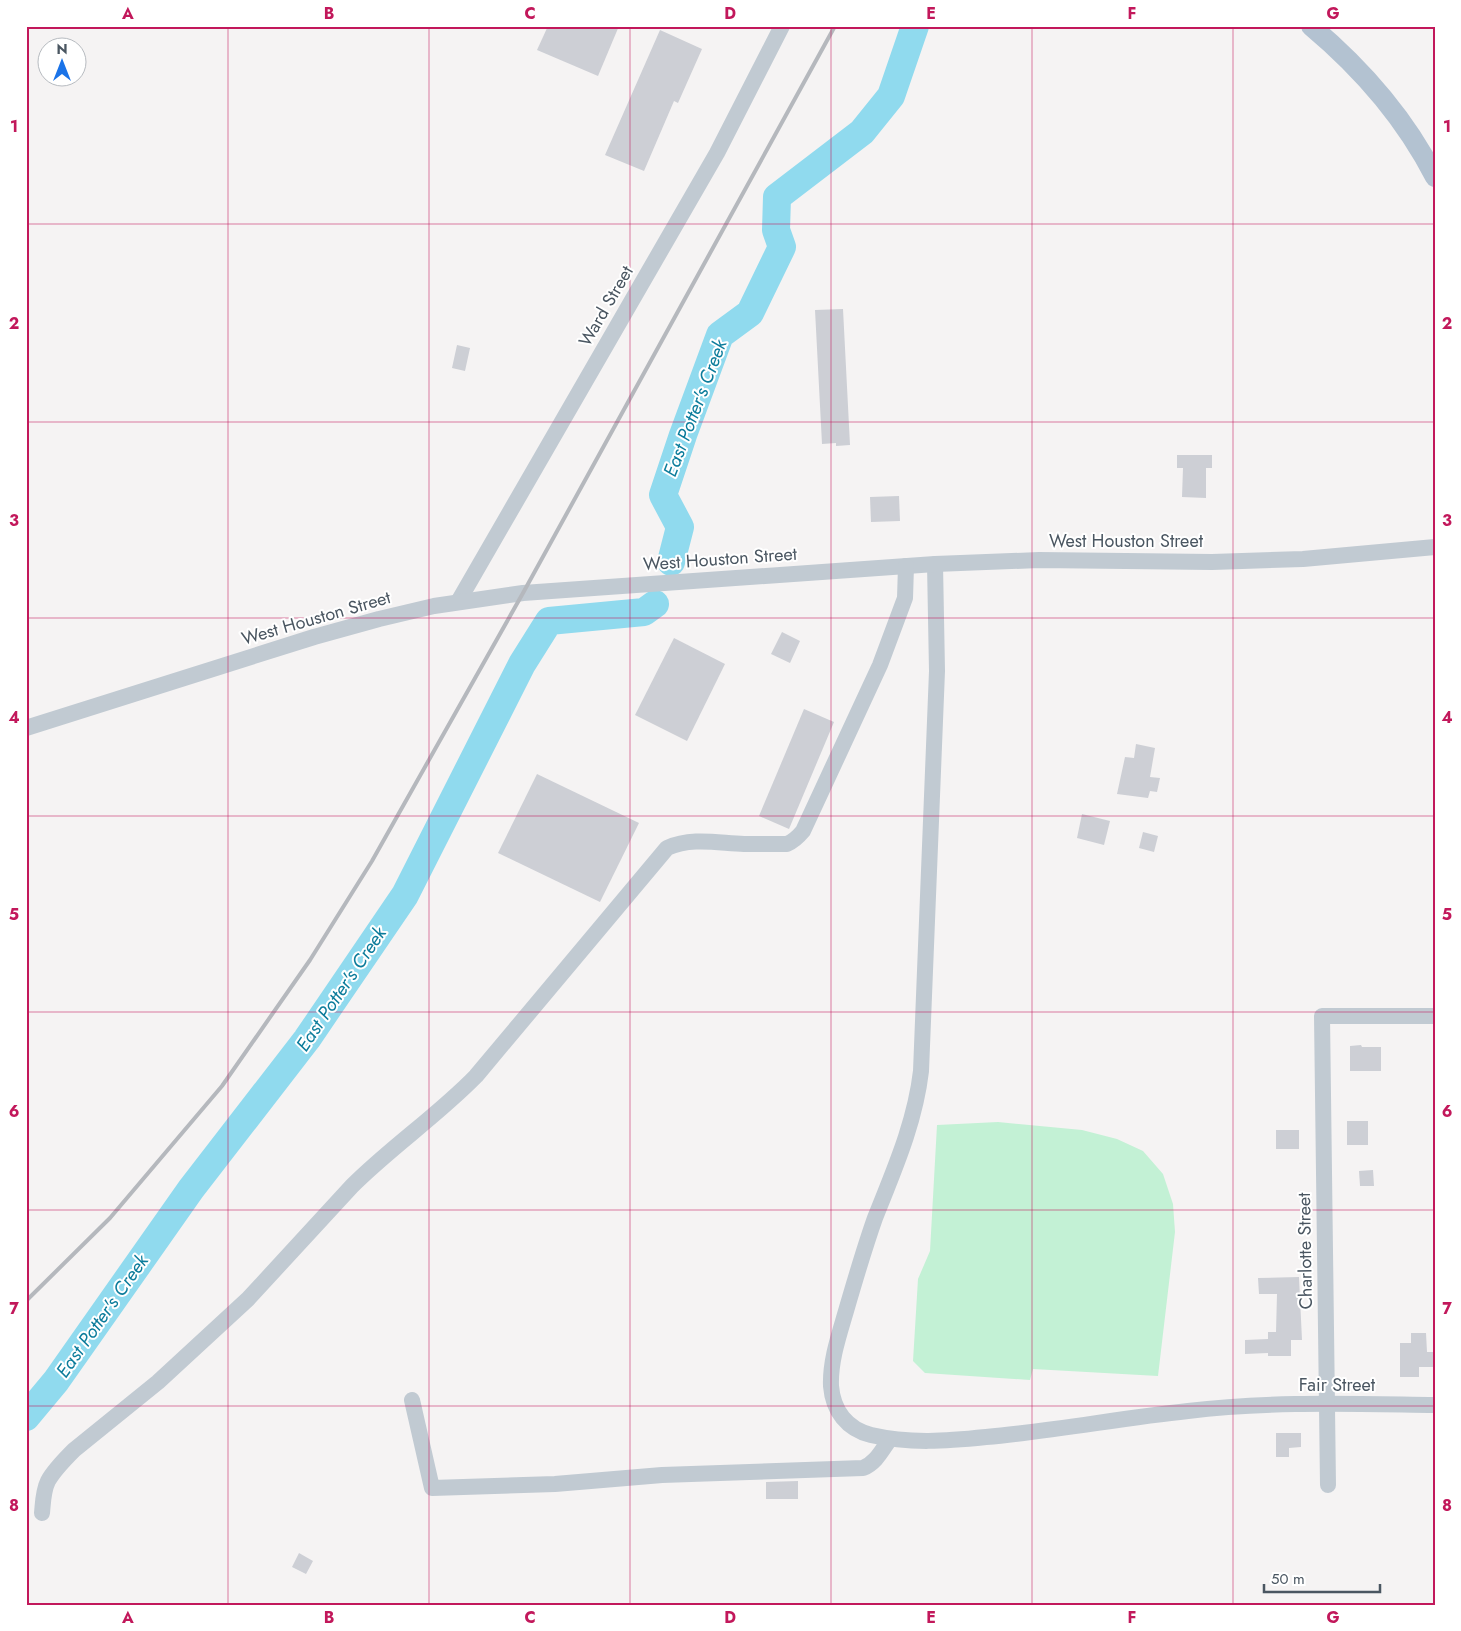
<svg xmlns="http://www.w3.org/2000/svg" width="1461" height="1631" font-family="Jost,sans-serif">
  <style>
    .green { fill: #c3f1d5 }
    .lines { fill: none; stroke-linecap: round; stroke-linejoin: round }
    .river { stroke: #90daee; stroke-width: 28 }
    .building { fill: #cdcfd5 }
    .minor { stroke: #c1cad2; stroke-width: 16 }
    .major { stroke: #b3c2d1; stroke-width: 20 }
    .rail { stroke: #b5b8bd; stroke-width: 4 }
    .grid { fill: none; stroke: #c2185b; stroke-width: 1; stroke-opacity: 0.55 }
    .labels { text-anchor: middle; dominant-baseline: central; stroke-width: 4; stroke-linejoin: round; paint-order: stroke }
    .street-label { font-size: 18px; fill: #4a5661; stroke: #fff }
    .water-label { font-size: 19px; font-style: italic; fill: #0c7c9b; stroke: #fff }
    .neatline { fill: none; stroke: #c2185b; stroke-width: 2 }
    .grid-label { font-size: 16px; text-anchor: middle; font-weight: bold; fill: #c2185b }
  </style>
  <rect width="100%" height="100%" fill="#f5f3f3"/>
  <polygon class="green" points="998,1122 1082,1130 1117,1139 1143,1151 1163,1174 1173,1204 1175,1232 1158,1376 1033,1369 1030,1380 925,1373 913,1361 918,1279 930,1251 937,1125"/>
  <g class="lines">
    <g class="river">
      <polyline points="671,562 680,527 663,495 683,435 720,335 750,313 782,247 776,230 777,197 862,132 891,96 915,26"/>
      <polyline points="26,1417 56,1381 191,1189 307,1039 405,895 522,664 549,621 644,612 655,604"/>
    </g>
  </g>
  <g class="building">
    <polygon points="548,26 619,26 598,76 537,50"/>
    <polygon points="660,30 702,49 678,103 674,101 644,171 605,155"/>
    <polygon points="843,309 850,445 836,446 836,443 822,444 815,310"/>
    <polygon points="457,345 470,348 465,371 452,368"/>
    <polygon points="1177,455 1212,455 1212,468 1206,468 1206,498 1182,497 1183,468 1177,468"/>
    <polygon points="899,496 900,521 871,522 870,497"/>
    <polygon points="782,632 800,641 790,663 771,654"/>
    <polygon points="674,638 725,664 687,741 635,715"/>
    <polygon points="804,709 834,722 789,829 759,816"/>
    <polygon points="1136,744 1155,748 1150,777 1160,778 1157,792 1150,791 1148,798 1117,794 1125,757 1134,758"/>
    <polygon points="537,774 639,823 600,902 498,853"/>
    <polygon points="1082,814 1110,821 1104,845 1077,838"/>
    <polygon points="1143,832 1158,836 1154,852 1139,848"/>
    <polygon points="1361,1045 1362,1047 1381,1047 1381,1071 1350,1071 1350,1046"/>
    <rect x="1347" y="1121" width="21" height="24"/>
    <rect x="1276" y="1130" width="23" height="19"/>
    <polygon points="1373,1170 1374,1186 1360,1186 1359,1171"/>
    <polygon points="1299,1277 1302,1340 1291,1340 1291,1356 1268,1356 1268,1353 1245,1354 1245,1340 1268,1339 1268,1332 1276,1332 1277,1294 1259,1294 1258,1278"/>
    <polygon points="1411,1333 1426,1333 1427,1352 1434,1352 1434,1367 1419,1367 1419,1377 1400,1377 1400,1343 1411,1343"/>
    <polygon points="1276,1433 1301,1433 1301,1447 1289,1448 1289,1457 1276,1457"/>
    <polygon points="798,1481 798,1499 766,1499 766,1482"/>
    <polygon points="299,1553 313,1561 306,1574 292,1567"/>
  </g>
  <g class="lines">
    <g class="minor">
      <path d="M935,564L937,671L921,1071C915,1123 894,1170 875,1218C864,1249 855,1280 846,1311C839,1335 830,1361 831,1386C833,1411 847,1429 871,1435C910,1444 947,1441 986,1437C1054,1431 1121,1418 1188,1411C1270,1401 1353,1404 1435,1405"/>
      <polyline points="458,602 717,153 782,26"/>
      <polyline points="26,728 314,637 379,619 434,606 523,593 935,564 1039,560 1212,562 1303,559 1435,547"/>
      <path d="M412,1400L432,1488L555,1484L662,1475L863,1468C876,1463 882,1450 890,1439"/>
      <polyline points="1328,1485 1322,1016 1435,1016"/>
      <path d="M42,1513C43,1503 43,1491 48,1481C54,1470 65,1459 74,1450L158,1382L248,1299L352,1186C391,1147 437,1116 476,1076L667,848C692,837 717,843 744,844C758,844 772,844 787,844C794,841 798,837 803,831L880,665L905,598L906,566"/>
    </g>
    <path class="major" d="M1311,26C1361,68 1405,118 1435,177"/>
    <polyline class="rail" points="26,1301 110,1218 222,1086 310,960 372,861 523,593 835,26"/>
  </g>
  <path class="grid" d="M228,26V1605M429,26V1605M630,26V1605M831,26V1605M1032,26V1605M1233,26V1605M26,224H1435M26,422H1435M26,618H1435M26,816H1435M26,1012H1435M26,1210H1435M26,1406H1435"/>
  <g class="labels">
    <g class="street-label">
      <text transform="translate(606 306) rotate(-60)">Ward Street</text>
      <text x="1126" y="541">West Houston Street</text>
      <text transform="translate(720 559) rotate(-4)">West Houston Street</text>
      <text transform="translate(316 618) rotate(-16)">West Houston Street</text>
      <text transform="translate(1305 1251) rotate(-91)">Charlotte Street</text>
      <text x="1337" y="1385">Fair Street</text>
    </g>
    <g class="water-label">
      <text transform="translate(695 408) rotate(-69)">East Potter's Creek</text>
      <text transform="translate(341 989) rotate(-56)">East Potter's Creek</text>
      <text transform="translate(102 1316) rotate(-55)">East Potter's Creek</text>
    </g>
  </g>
  <rect width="1461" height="1631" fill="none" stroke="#ffffff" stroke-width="55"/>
  <g transform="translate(62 62)"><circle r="24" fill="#ffffff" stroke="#b7bbc0"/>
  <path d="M0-4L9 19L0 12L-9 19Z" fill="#1a73e8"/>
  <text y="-8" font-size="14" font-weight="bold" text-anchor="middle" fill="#4a5661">N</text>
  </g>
  <path d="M1264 1584v8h116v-8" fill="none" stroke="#4a5661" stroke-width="2.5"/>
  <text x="1271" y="1584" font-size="15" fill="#4a5661" stroke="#ffffff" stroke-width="4" paint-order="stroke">50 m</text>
  <rect x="28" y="28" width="1406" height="1576" class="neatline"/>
  <g class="grid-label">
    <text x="128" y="19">A</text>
    <text x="329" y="19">B</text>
    <text x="530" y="19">C</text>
    <text x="730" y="19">D</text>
    <text x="931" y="19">E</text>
    <text x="1132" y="19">F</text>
    <text x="1333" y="19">G</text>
    <text x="14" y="132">1</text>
    <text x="1447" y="132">1</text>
    <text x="14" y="329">2</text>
    <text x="1447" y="329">2</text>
    <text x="14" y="526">3</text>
    <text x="1447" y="526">3</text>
    <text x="14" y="723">4</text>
    <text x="1447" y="723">4</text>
    <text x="14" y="920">5</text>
    <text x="1447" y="920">5</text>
    <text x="14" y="1117">6</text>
    <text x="1447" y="1117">6</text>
    <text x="14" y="1314">7</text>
    <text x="1447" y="1314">7</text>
    <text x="14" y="1511">8</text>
    <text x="1447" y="1511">8</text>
    <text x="128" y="1623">A</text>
    <text x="329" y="1623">B</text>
    <text x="530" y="1623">C</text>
    <text x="730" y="1623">D</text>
    <text x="931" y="1623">E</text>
    <text x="1132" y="1623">F</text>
    <text x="1333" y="1623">G</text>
  </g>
</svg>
